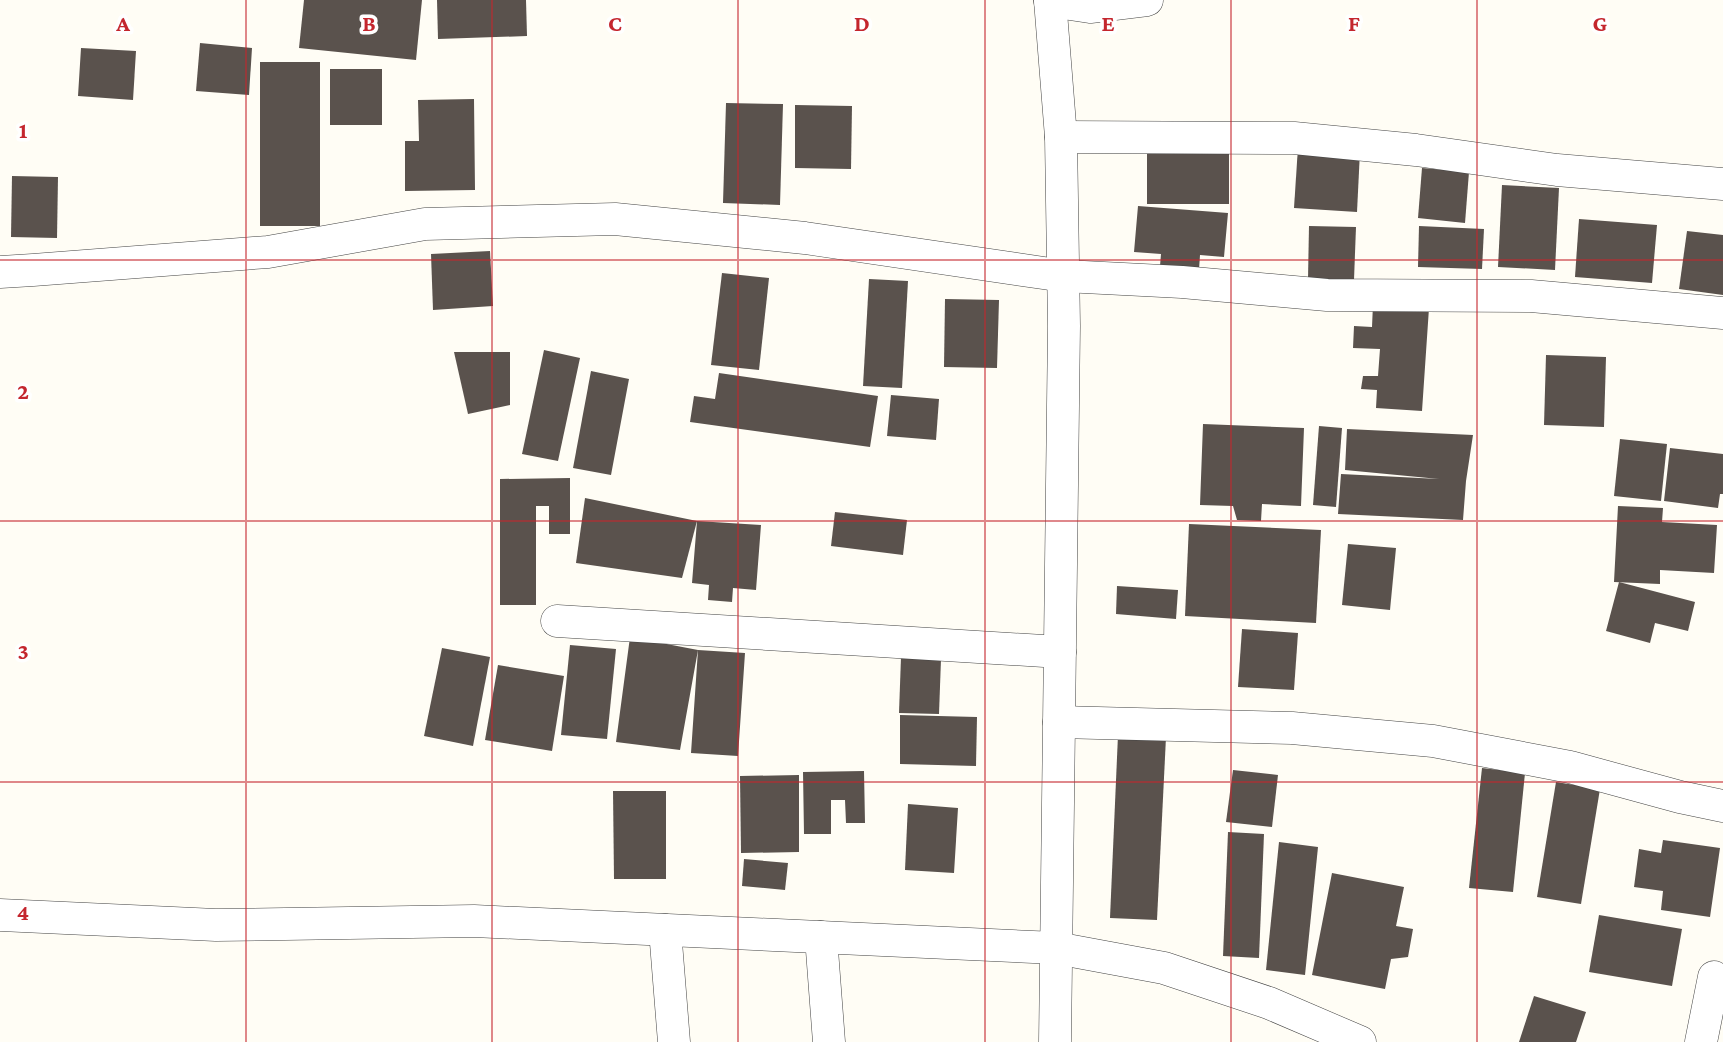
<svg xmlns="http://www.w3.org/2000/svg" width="1723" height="1042" font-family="'Crimson Pro',serif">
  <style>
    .building { fill: #5a524d }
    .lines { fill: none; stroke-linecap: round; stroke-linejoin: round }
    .minor-casing { stroke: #444; stroke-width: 33 }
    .minor { stroke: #fff; stroke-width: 32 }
    .grid { fill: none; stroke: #c4262e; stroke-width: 2; stroke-opacity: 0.55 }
    .grid-label { font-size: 23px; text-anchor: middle; font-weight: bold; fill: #c4262e; stroke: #fff; stroke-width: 7; stroke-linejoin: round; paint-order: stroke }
  </style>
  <rect width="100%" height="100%" fill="#fffdf5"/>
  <g class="building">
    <polygon points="304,0 422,0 416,60 299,48"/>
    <polygon points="437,0 526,0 527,36 438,39"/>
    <polygon points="200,43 252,48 249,95 196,91"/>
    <polygon points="81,48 136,51 133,100 78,96"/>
    <rect x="260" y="62" width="60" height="164"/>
    <rect x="330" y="69" width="52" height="56"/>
    <polygon points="474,99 475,190 405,191 405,141 419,141 418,100"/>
    <polygon points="726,103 783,104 780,205 723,203"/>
    <polygon points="795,105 852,106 851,169 795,168"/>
    <polygon points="1298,147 1360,151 1357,212 1294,208"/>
    <polygon points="1229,151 1229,204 1147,204 1147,152"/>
    <polygon points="1422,168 1469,172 1465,223 1418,218"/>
    <polygon points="12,176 58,177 57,238 11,237"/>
    <polygon points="1502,185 1559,188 1555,270 1498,267"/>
    <polygon points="1138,206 1228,213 1224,257 1200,255 1199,270 1160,266 1161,254 1134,252"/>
    <polygon points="1579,219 1657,225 1652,283 1575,277"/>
    <polygon points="1309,226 1356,227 1354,280 1308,279"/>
    <polygon points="1419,226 1484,229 1482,269 1418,267"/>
    <polygon points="1687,231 1723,235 1723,295 1679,289"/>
    <polygon points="490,251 493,306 433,310 431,254"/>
    <polygon points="722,273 769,278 759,370 711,365"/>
    <polygon points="869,279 908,281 902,388 863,386"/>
    <polygon points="945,299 999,300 997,368 944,367"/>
    <polygon points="1373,304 1429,308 1422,411 1376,408 1377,390 1361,389 1363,376 1378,376 1380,349 1353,348 1354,326 1372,327"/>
    <polygon points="544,350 580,358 558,461 522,454"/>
    <polygon points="454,352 510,352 510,405 468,414"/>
    <polygon points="1546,355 1606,357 1604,427 1544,425"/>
    <polygon points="591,371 629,379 611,475 573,468"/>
    <polygon points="719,373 878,396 870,447 690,422 694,396 715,399"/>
    <polygon points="891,395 939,399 936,440 887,436"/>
    <polygon points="1203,424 1304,428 1301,506 1262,504 1261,521 1237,520 1233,506 1200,505"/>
    <polygon points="1319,426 1342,428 1336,507 1313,505"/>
    <polygon points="1347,429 1473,435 1466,481 1463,520 1338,514 1341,474 1439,479 1345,470"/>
    <polygon points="1620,439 1667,444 1661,501 1614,496"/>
    <polygon points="1670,448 1723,454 1723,494 1720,494 1718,508 1664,501"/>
    <polygon points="570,478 570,534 549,534 549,506 536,506 536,605 500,605 500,479"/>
    <polygon points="585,498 697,521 682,578 576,563"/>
    <polygon points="1618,506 1663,508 1662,522 1717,525 1714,573 1660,570 1660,584 1614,582"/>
    <polygon points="835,512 907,520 903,555 831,546"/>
    <polygon points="697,521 761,525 756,590 733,588 732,602 708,600 709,585 692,583"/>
    <polygon points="1189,524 1321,530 1316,623 1185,616"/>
    <polygon points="1348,544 1396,548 1390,610 1342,605"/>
    <polygon points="1619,582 1695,602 1688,631 1655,623 1650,643 1606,631"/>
    <polygon points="1117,586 1178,590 1176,619 1116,614"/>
    <polygon points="1242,629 1298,633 1294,690 1238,687"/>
    <polygon points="630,637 698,650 745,653 738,756 691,753 698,650 680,750 616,742"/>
    <polygon points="570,645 616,649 607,739 561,735"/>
    <polygon points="442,648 490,657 473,746 424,736"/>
    <polygon points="901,657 941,659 939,714 899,713"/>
    <polygon points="498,665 564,676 552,751 485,740"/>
    <polygon points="900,715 977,717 976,766 900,764"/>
    <polygon points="1118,735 1166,737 1157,920 1110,918"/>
    <polygon points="1482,768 1525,773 1513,892 1469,888"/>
    <polygon points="1233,770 1278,775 1272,827 1226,822"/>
    <polygon points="864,771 865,823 846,823 845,800 831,800 831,834 804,834 803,772"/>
    <polygon points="799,775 799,852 741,853 740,776"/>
    <polygon points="1556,782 1600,789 1581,904 1537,897"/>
    <polygon points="613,791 666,791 666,879 614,879"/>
    <polygon points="908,804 958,808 954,873 905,870"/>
    <polygon points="1228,832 1264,834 1259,958 1223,956"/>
    <polygon points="1663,840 1720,848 1710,917 1661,910 1663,891 1634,887 1639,849 1661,853"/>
    <polygon points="1279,842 1318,847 1305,975 1266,970"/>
    <polygon points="744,859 788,863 785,890 742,886"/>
    <polygon points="1332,873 1404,887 1396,926 1413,929 1408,957 1391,959 1385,989 1312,975"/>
    <polygon points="1599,915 1682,929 1672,986 1589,972"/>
    <polygon points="1534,996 1586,1012 1576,1042 1519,1042"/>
  </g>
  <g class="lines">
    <g class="minor-casing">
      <g id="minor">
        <polyline points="1050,0 1061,137 1064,326 1055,1042"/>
        <polyline points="1050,1 1090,7 1147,0"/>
        <polyline points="1061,137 1294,138 1416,150 1557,170 1723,184"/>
        <polyline points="0,272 33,270 268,252 425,224 615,219 805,238 1064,276 1182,282 1327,295 1531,296 1723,313"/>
        <polyline points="557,621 1060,652"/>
        <polyline points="1059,722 1292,728 1433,741 1570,767 1680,797 1723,806"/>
        <polyline points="0,915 216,925 474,921 1056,948 1164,968 1269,1003 1360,1042"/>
        <polyline points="665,930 674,1042"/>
        <polyline points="821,937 829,1042"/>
        <polyline points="1701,1042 1714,977"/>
      </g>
    </g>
    <use href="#minor" class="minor"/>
  </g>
  <path class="grid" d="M246,0V1042M492,0V1042M738,0V1042M985,0V1042M1231,0V1042M1477,0V1042M0,260H1723M0,521H1723M0,782H1723"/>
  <g class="grid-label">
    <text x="123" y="31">A</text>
    <text x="369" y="31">B</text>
    <text x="615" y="31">C</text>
    <text x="862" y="31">D</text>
    <text x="1108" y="31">E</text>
    <text x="1354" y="31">F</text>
    <text x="1600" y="31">G</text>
    <text x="23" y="138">1</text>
    <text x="23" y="399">2</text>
    <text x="23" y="659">3</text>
    <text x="23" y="920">4</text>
  </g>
</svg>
